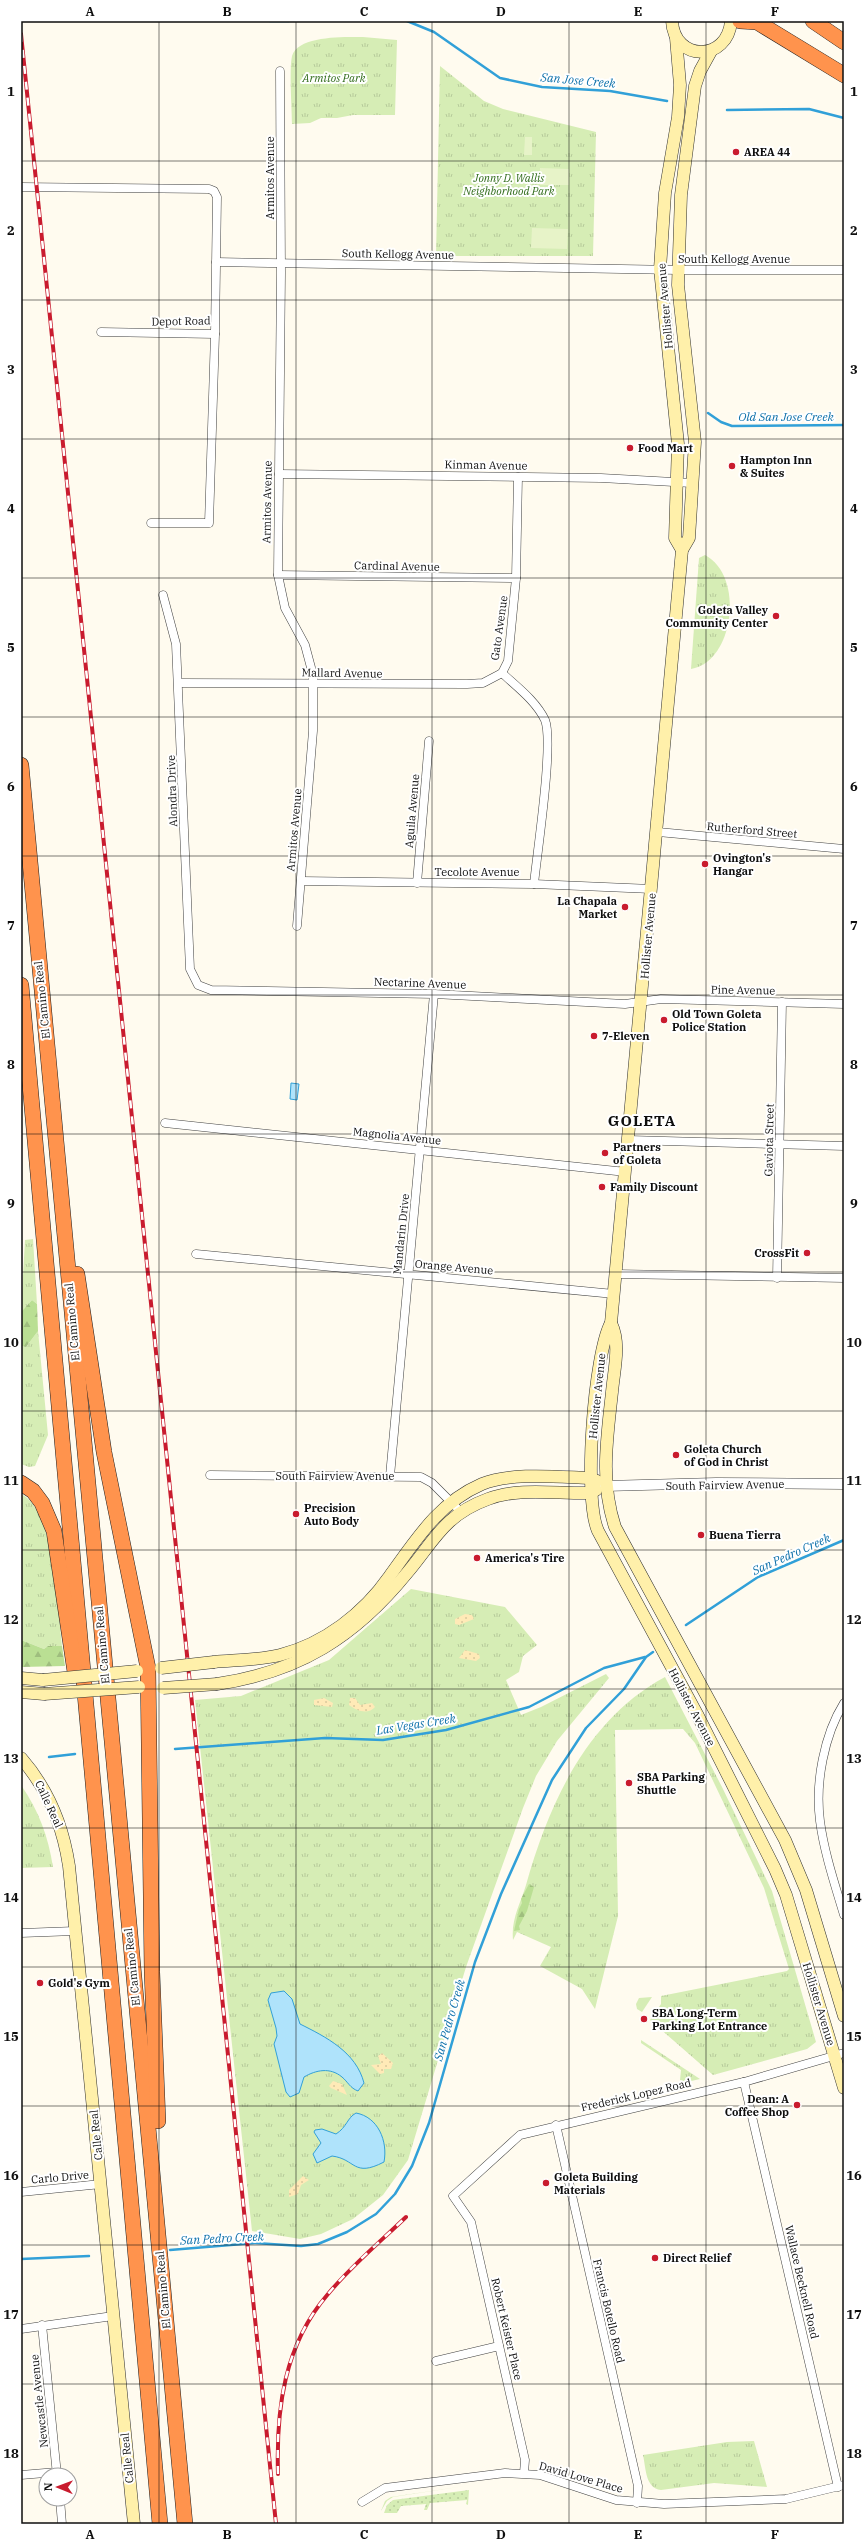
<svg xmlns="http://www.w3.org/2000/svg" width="865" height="2545" font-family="'IBM Plex Serif',serif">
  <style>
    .grass { fill: url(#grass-tufts) }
    .forest { fill: url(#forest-firs) }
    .sand { fill: url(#sand-dots) }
    .garden { fill: url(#garden-dots) }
    .pitch { fill: #e7f3c8 }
    .water { fill: #afe3fb; stroke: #31a0d8 }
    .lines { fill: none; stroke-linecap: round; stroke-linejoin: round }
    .stream { stroke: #31a0d8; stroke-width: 2.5 }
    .minor-casing { stroke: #414141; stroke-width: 9 }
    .tertiary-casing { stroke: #414141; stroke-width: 11 }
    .secondary-casing { stroke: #303030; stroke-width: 13 }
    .motorway-casing { stroke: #1f1f1f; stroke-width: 16 }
    .minor { stroke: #fff; stroke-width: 8 }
    .tertiary { stroke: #fff; stroke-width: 10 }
    .secondary { stroke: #fff0aa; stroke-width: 12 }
    .motorway { stroke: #ff934d; stroke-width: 15 }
    .rail-casing { stroke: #c91b2e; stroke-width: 4 }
    .rail { stroke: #fff; stroke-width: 2.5; stroke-dasharray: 8; stroke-linecap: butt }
    .secondary-bridge-casing { stroke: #303030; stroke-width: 13; stroke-linecap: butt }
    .secondary-bridge { stroke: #fff0aa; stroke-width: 12 }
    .grid { fill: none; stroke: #0e0e0e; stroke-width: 1; stroke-opacity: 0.55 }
    .poi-dot { fill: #c91b2e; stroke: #fff; stroke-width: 1.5 }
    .labels { text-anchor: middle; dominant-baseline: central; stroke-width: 4; stroke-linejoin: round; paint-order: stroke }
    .park-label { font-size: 11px; font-style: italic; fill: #2f6b19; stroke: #fff }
    .poi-label { font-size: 11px; font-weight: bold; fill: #0e0e0e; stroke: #fff; text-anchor: start }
    .street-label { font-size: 11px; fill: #0e0e0e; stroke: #fff }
    .water-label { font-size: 12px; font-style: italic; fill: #0d70aa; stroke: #fff }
    .district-label { font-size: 15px; font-weight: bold; letter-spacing: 1px; fill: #0e0e0e; stroke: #fff }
    .neatline { fill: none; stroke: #0e0e0e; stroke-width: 1.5 }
    .grid-label { font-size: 13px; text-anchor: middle; font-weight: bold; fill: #0e0e0e }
  </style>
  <defs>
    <pattern id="grass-tufts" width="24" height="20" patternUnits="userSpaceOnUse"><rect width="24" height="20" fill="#d6edb5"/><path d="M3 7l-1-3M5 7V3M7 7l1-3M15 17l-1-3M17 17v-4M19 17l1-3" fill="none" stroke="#b6ca9a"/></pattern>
    <pattern id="forest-firs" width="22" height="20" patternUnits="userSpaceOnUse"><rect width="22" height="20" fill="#badf93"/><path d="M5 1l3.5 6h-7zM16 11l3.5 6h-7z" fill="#9fbe7e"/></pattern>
    <pattern id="sand-dots" width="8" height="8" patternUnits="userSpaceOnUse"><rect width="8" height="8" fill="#ffeab7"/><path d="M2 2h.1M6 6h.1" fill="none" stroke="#d9c89c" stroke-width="1.8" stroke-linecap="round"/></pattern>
    <pattern id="garden-dots" width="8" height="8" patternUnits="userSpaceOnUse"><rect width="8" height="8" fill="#d6edb5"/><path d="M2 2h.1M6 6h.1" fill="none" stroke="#b6ca9a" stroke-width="1.8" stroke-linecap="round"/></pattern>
  </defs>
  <rect width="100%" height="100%" fill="#fffbef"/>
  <g class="grass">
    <path d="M363,37L397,40L395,115H353L337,118H321L310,123L292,124C292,108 289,70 292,56C298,35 346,37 363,37Z"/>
    <polygon points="440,66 484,101 503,109 596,132 593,256 436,256"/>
    <path d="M705,555C745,576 734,662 691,669L699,558Z"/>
    <polygon points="33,1239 37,1304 32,1300 21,1312 25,1240"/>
    <polygon points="38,1331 48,1435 35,1466 29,1467 21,1464 21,1346 26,1347"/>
    <path d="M21,1494C55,1510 58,1611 62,1646H48L44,1649L21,1640Z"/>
    <polygon points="411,1589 505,1607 537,1645 523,1656 519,1672 506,1680 521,1715 541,1707 606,1674 609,1678 557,1741 536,1776 523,1808 466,1967 408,2160 383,2195 353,2219 321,2234 300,2239 252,2231 195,1700 241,1696 329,1660"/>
    <path d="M665,1677L722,1787L772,1891L816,2042L807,2049L713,2075L650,2020L661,2004V1996L787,1971L789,1969L764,1888L695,1743L683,1729L615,1730L618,1916L595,2009L582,1989L540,1966L551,1947L517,1932L513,1940C511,1919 520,1905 526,1885C549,1803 587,1719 665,1677Z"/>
    <path d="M21,1785C39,1811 48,1836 53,1867L21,1868Z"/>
    <polygon points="652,1997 642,2012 637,2009 636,2004 639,1998"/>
    <polygon points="641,2040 700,2079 687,2082 680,2080 681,2070 641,2043"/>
    <path d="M754,2441L767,2487L714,2483L661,2490C645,2488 646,2468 643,2455L727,2442Z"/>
  </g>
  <g class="forest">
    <polygon points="32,1300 37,1304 38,1331 26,1347 21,1346 21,1312"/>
    <polygon points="21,1640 44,1649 48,1646 62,1646 65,1666 21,1667"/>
    <polygon points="529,1884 534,1887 527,1911 519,1926 520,1930 514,1931 519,1909 522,1903 521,1899"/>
  </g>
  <g class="sand">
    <polygon points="465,1614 472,1615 474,1619 459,1625 455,1624 455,1619"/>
    <polygon points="465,1650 479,1654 480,1658 476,1661 459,1658"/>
    <polygon points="324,1698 333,1703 332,1707 314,1705 314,1700"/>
    <path d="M350,1698H355L360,1705L372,1703L375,1707C368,1715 357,1711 349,1705Z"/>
    <polygon points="382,2053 393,2063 391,2069 384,2069 384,2073 380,2074 371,2065 381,2064 378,2056"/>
    <polygon points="333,2081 342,2084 347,2095 331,2088 329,2086"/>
    <polygon points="303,2176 309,2180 301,2185 298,2194 289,2197 289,2190"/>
  </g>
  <g class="garden">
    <polygon points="465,2486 393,2497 387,2501 381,2511 385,2501 391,2497"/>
    <polygon points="469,2490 468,2505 466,2504 467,2500 430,2503 427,2510 424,2510 426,2504 401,2506 397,2513 384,2513 387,2505 393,2500"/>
  </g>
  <g class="pitch">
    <polygon points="525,137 532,137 532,155 524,155"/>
    <polygon points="540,168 569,169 569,185 540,185"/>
    <polygon points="532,228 568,229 567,249 531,248"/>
  </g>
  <g class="water">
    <polygon points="291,1083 299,1084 297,1100 290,1099"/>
    <path d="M284,1991L292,1999L300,2024C326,2037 356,2052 364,2083L358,2091C350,2088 348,2082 342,2077C330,2067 316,2070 304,2077L299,2093L290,2097L286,2092L274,2044L277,2036L276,2028L268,2000L271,1993Z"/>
    <path d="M356,2113C378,2117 388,2141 384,2162C353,2178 356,2159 332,2156L317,2163L313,2154L321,2143L314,2132L315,2130L322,2129L336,2134C347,2127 347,2118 356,2113Z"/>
  </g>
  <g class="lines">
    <g class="stream">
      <polyline points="270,21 289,21"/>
      <polyline points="407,21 434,32 500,78 542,87 610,91 667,101"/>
      <polyline points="727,110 809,109 844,118"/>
      <polyline points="708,413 721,422 732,426 844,425"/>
      <polyline points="686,1625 758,1577 844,1540"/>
      <polyline points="175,1749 325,1738 383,1740 446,1730 529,1707 604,1668 645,1657"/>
      <polyline points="49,1757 75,1754"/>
      <polyline points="170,2250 255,2243 301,2246 318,2244 347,2232 376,2214 395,2194 412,2166 429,2123 475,1962 501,1894 552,1780 586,1728 624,1689 646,1657 653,1652"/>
      <polyline points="21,2259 89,2256"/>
    </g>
    <g class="minor-casing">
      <g id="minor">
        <polyline points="280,71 281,273 278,575 285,608 305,645 313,675 313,731 297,926"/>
        <polyline points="21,187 209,189 214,191 217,197 215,334 101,332"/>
        <polyline points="216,262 678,270 844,270"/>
        <polyline points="279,474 601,478 692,483"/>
        <polyline points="151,523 209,523 215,334"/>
        <polyline points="278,575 516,578"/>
        <polyline points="163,595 176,644 190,969 198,985 211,990 434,994 625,1004 661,999 844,1004"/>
        <path d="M502,673C517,687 536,701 545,720C554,743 537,853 534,884"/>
        <polyline points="502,673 508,661 516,578 518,477"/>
        <polyline points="179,683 467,684 483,683 502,673"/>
        <polyline points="658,832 844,849"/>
        <polyline points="301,881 534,884 652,889"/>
        <polyline points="417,883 429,741"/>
        <polyline points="165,1123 626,1172"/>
        <polyline points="629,1140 844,1146"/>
        <polyline points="196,1254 614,1294"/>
        <polyline points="616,1274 844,1278"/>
        <polyline points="777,1278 782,1002"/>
        <polyline points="210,1475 421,1477 432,1483 462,1513"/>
        <polyline points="390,1476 434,994"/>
        <path d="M844,1703C824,1735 815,1783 820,1821C824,1852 835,1885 844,1915"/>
        <polyline points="21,1933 75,1931"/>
        <polyline points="744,2082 838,2487"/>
        <polyline points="556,2125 638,2486 637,2503"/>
        <polyline points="21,2192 101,2184"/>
        <polyline points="42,2325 57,2475"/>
        <polyline points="21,2329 113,2316"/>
        <polyline points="436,2361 499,2346"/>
        <polyline points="524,2473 525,2460 471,2222 453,2196 520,2135 744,2082 844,2053"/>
        <polyline points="21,2475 57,2472"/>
        <polyline points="60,2499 62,2524"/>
        <polyline points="362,2502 385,2488 505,2473 540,2475 616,2500 664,2504 786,2499 844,2485"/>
      </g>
    </g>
    <g class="tertiary-casing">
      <polyline id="tertiary" points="605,1486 716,1483 844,1484"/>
    </g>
    <g class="secondary-casing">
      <g id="secondary">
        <path d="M672,21C674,62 728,62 731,21"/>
        <polyline points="676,38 680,85 678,117 665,193 660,269 678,444 675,538 682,550"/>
        <path d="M711,51L700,71L695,86L681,195L678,285L695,442L689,538L682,550L611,1323C594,1354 583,1498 598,1531L697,1714L775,1869L786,1895L844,2088"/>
        <path d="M611,1323C621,1344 614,1369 612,1392C607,1439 600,1481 615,1527L785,1840L806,1890L844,2016"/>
        <path d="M214,1662C236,1660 259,1660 280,1655C324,1644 364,1613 389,1577C416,1540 438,1503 482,1484C511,1472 559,1477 590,1478L597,1481"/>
        <polyline points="21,1678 43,1680"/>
        <path d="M217,1684C299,1672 355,1637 407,1573C434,1541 444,1515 488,1499C519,1487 558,1494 590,1493L596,1490"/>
        <polyline points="21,1692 44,1694"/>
        <path d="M21,1758C48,1789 63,1826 69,1866L134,2524"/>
      </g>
    </g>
    <g class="motorway-casing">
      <g id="motorway">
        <polyline points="740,21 757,22 844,75"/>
        <polyline points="813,21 844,42"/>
        <polyline points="21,765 185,2524"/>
        <polyline points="21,985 160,2524"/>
        <polyline points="77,1274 104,1452 148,1668 152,1972 158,2121"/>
        <polyline points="21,1483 33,1491 42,1503 54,1531 75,1672"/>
      </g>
    </g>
    <use href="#minor" class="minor"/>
    <use href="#tertiary" class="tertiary"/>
    <use href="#secondary" class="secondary"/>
    <use href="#motorway" class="motorway"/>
    <g class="rail-casing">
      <g id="rail">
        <polyline points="21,34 276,2524"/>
        <path d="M278,2474C276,2409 284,2345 328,2294C351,2266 380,2242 406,2217"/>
      </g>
    </g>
    <use href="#rail" class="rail"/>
    <g class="secondary-bridge-casing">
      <g id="secondary-bridge">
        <polyline points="161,1668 214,1662"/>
        <polyline points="43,1680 137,1671"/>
        <polyline points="163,1688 217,1684"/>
        <polyline points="44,1694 139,1687"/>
      </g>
    </g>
    <use href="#secondary-bridge" class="secondary-bridge"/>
  </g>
  <path class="grid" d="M159,21V2524M296,21V2524M432,21V2524M569,21V2524M706,21V2524M21,161H844M21,300H844M21,439H844M21,578H844M21,717H844M21,856H844M21,995H844M21,1134H844M21,1272H844M21,1411H844M21,1550H844M21,1689H844M21,1828H844M21,1967H844M21,2106H844M21,2245H844M21,2384H844"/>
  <g class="poi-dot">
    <circle cx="736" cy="152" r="4"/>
    <circle cx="630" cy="448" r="4"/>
    <circle cx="732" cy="466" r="4"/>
    <circle cx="776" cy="616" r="4"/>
    <circle cx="705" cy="864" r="4"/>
    <circle cx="625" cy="907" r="4"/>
    <circle cx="664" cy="1020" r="4"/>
    <circle cx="594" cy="1036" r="4"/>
    <circle cx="605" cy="1153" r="4"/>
    <circle cx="602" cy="1187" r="4"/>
    <circle cx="807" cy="1253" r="4"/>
    <circle cx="676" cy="1455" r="4"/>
    <circle cx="296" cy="1514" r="4"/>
    <circle cx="701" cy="1535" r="4"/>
    <circle cx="477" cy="1558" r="4"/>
    <circle cx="629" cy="1783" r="4"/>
    <circle cx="40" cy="1983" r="4"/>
    <circle cx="644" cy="2019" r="4"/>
    <circle cx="797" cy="2105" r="4"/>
    <circle cx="546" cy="2183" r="4"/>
    <circle cx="655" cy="2258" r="4"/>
  </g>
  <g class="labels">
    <g class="park-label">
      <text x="334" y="78">Armitos Park</text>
      <text x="509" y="178">Jonny D. Wallis<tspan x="509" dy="13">Neighborhood Park</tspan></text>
    </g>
    <g class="poi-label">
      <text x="744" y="152">AREA 44</text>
      <text x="638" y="448">Food Mart</text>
      <text x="740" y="460">Hampton Inn<tspan x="740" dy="13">&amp; Suites</tspan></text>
      <text x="768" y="610" text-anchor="end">Goleta Valley<tspan x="768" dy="13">Community Center</tspan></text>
      <text x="713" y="858">Ovington's<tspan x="713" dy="13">Hangar</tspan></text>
      <text x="617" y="901" text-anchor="end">La Chapala<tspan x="617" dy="13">Market</tspan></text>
      <text x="672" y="1014">Old Town Goleta<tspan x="672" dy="13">Police Station</tspan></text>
      <text x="602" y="1036">7-Eleven</text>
      <text x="613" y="1147">Partners<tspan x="613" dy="13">of Goleta</tspan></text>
      <text x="610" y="1187">Family Discount</text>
      <text x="799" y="1253" text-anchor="end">CrossFit</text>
      <text x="684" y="1449">Goleta Church<tspan x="684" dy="13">of God in Christ</tspan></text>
      <text x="304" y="1508">Precision<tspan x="304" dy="13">Auto Body</tspan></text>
      <text x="709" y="1535">Buena Tierra</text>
      <text x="485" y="1558">America's Tire</text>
      <text x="637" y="1777">SBA Parking<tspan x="637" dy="13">Shuttle</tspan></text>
      <text x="48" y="1983">Gold's Gym</text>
      <text x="652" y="2013">SBA Long-Term<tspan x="652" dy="13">Parking Lot Entrance</tspan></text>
      <text x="789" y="2099" text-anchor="end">Dean: A<tspan x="789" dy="13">Coffee Shop</tspan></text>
      <text x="554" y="2177">Goleta Building<tspan x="554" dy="13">Materials</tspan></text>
      <text x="663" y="2258">Direct Relief</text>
    </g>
    <g class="street-label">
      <text transform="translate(270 178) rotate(-90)">Armitos Avenue</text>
      <text transform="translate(398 254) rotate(1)">South Kellogg Avenue</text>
      <text x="734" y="259">South Kellogg Avenue</text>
      <text transform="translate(665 306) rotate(-95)">Hollister Avenue</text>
      <text transform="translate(181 321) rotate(-1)">Depot Road</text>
      <text transform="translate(486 465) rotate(1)">Kinman Avenue</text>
      <text transform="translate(267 502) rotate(-89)">Armitos Avenue</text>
      <text transform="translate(397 566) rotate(1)">Cardinal Avenue</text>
      <text transform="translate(499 628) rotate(-82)">Gato Avenue</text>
      <text transform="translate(342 673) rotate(1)">Mallard Avenue</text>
      <text transform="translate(172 791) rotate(-92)">Alondra Drive</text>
      <text transform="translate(412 811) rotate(-85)">Aguila Avenue</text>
      <text transform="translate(294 830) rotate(-85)">Armitos Avenue</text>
      <text transform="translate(752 830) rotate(5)">Rutherford Street</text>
      <text x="477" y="872">Tecolote Avenue</text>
      <text transform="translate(648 936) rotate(-85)">Hollister Avenue</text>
      <text transform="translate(420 983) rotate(2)">Nectarine Avenue</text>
      <text transform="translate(743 990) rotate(1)">Pine Avenue</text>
      <text transform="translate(42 1000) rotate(-96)">El Camino Real</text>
      <text transform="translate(397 1136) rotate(6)">Magnolia Avenue</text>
      <text transform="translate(769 1140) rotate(-89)">Gaviota Street</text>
      <text transform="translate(401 1234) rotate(-84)">Mandarin Drive</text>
      <text transform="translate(454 1267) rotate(5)">Orange Avenue</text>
      <text transform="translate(72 1322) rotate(-95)">El Camino Real</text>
      <text transform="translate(597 1396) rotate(-84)">Hollister Avenue</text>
      <text x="335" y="1476">South Fairview Avenue</text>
      <text transform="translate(725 1485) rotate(-1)">South Fairview Avenue</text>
      <text transform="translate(102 1645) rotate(-95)">El Camino Real</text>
      <text transform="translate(692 1707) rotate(62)">Hollister Avenue</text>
      <text transform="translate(49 1804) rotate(65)">Calle Real</text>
      <text transform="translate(132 1967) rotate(-96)">El Camino Real</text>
      <text transform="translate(819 2004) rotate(73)">Hollister Avenue</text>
      <text transform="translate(636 2095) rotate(-13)">Frederick Lopez Road</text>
      <text transform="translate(96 2135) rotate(-96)">Calle Real</text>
      <text transform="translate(60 2177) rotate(-5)">Carlo Drive</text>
      <text transform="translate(802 2282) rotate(77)">Wallace Becknell Road</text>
      <text transform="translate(163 2290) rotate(-95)">El Camino Real</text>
      <text transform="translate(609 2311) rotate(77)">Francis Botello Road</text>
      <text transform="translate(507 2329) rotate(77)">Robert Keister Place</text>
      <text transform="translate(39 2401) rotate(-96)">Newcastle Avenue</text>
      <text transform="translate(127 2458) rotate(-96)">Calle Real</text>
      <text transform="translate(581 2477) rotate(16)">David Love Place</text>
    </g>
    <g class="water-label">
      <text transform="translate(578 80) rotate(5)">San Jose Creek</text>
      <text x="786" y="416">Old San Jose Creek</text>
      <text transform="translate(791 1554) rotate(-24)">San Pedro Creek</text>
      <text transform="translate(416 1724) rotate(-9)">Las Vegas Creek</text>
      <text transform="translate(449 2020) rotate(-74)">San Pedro Creek</text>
      <text transform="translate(222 2238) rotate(-3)">San Pedro Creek</text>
    </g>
    <g class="district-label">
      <text x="642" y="1120">GOLETA</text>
    </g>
  </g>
  <rect width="865" height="2545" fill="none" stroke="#ffffff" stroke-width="44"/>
  <g transform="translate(58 2487) rotate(271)"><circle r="19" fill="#ffffff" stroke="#9f9f9f"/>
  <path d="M0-3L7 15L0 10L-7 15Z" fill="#c91b2e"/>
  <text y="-6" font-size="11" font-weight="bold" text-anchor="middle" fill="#0e0e0e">N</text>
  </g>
  <rect x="22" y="22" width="821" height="2501" class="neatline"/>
  <g class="grid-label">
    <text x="90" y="16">A</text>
    <text x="227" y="16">B</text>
    <text x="364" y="16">C</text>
    <text x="501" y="16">D</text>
    <text x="638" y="16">E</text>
    <text x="775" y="16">F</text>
    <text x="11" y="96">1</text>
    <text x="854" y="96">1</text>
    <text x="11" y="235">2</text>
    <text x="854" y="235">2</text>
    <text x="11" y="374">3</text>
    <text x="854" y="374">3</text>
    <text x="11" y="513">4</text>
    <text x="854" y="513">4</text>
    <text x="11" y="652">5</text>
    <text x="854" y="652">5</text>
    <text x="11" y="791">6</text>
    <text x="854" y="791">6</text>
    <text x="11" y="930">7</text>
    <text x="854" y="930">7</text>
    <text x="11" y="1069">8</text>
    <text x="854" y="1069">8</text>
    <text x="11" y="1208">9</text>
    <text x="854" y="1208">9</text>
    <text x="11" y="1347">10</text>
    <text x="854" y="1347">10</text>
    <text x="11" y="1485">11</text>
    <text x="854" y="1485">11</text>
    <text x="11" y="1624">12</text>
    <text x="854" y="1624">12</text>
    <text x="11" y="1763">13</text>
    <text x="854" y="1763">13</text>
    <text x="11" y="1902">14</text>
    <text x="854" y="1902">14</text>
    <text x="11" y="2041">15</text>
    <text x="854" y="2041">15</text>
    <text x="11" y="2180">16</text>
    <text x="854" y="2180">16</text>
    <text x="11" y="2319">17</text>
    <text x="854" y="2319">17</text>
    <text x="11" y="2458">18</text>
    <text x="854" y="2458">18</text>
    <text x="90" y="2539">A</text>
    <text x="227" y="2539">B</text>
    <text x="364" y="2539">C</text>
    <text x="501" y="2539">D</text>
    <text x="638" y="2539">E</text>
    <text x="775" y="2539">F</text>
  </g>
</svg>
